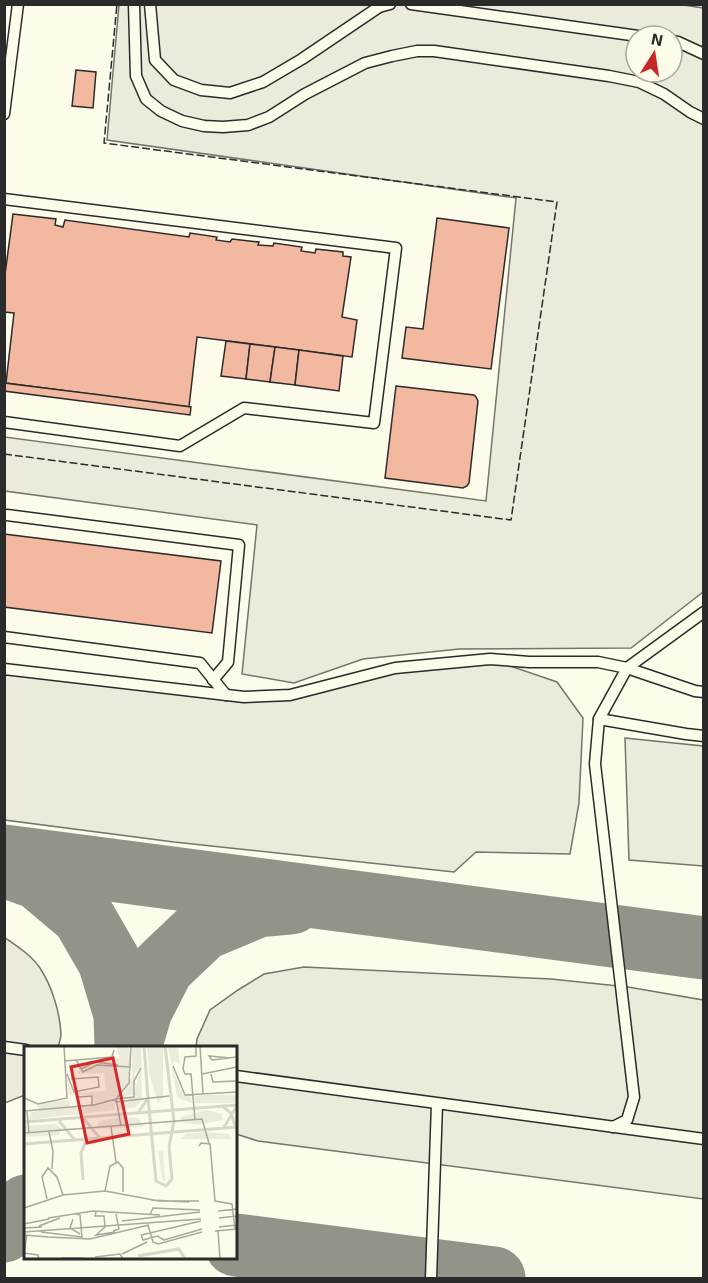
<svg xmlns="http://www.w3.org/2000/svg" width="708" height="1283" font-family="'Exo 2',sans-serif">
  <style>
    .green { fill: #ecebdb; stroke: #74746e; stroke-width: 1.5; fill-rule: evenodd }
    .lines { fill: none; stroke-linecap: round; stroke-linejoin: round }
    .taxiway { stroke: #94938a; stroke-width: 63 }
    .building { fill: #f2b8a0; stroke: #2b2b2b; stroke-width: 1.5 }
    .lane-casing { stroke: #2b2b2b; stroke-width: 13 }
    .lane { stroke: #fdfbea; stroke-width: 10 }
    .fence { stroke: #2b2b2b; stroke-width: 1.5; stroke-dasharray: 8 3; stroke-linecap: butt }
    .inset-river { fill: none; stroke: #d8d7c9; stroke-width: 3 }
    .inset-road { fill: none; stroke: #a9a89e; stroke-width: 1.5 }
    .view { fill: #d62828; fill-opacity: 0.15; stroke: #d62828; stroke-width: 3 }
    .inset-edge { fill: none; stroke: #2b2b2b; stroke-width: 3 }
  </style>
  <rect width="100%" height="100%" fill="#fdfbea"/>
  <g class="green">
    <path d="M677,4L703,8V592L631,648L459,649L363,659L294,683L242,674L257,525L5,491V437L486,501L516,198L107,140L119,5ZM636,36H672V72H636Z"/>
    <polygon points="490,659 557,682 583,718 579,803 570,854 476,852 454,872 174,842 5,820 5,669 244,697 290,695 395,668"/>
    <polygon points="625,738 703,746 703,866 629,860"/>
    <path d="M4,937C17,946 31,955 40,968C52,986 60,1013 61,1034C61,1039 59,1043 58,1047L26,1048L25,1095L5,1103Z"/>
    <polygon points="304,967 551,979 628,987 703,1000 703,1199 258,1141 236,1134 236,1048 196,1048 197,1039 210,1010 238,990 264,974"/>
  </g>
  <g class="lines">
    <g class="taxiway">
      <polyline points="4,856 704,948"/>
      <polyline points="4,866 38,878 83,916 109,961 125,1014 126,1048"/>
      <polyline points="130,1048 141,1010 163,967 203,929 258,906 291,903"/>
      <polyline points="4,1231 26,1206"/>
      <polyline points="236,1245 494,1278"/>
    </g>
  </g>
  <g class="building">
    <polygon points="76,70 96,72 93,108 72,106"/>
    <polygon points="13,214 56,219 55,225 63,227 65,220 189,237 190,233 217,237 216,240 230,242 232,239 259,242 258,245 273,246 274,243 302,247 301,251 315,253 316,249 343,252 343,256 351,257 342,317 357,320 352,357 197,337 189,407 6,383 14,313 4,312 4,282"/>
    <polygon points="437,218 509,228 491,369 402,358 406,327 423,329"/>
    <polygon points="226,341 250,344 246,379 221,376"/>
    <polygon points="250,344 275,347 270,382 246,379"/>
    <polygon points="275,347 299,350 295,385 270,382"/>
    <polygon points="299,350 343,356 339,391 295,385"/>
    <polygon points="4,383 101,395 191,407 190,415 4,391"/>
    <polygon points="396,386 474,395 476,397 478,401 469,483 467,486 463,488 385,478"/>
    <polygon points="4,534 221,561 212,633 4,607"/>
  </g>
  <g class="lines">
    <g class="lane-casing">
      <g id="lane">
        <polyline points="134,4 136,76 146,99 161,111 182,121 204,126 223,127 248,125 269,117 305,94 365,63 392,56 417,51 434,51 609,76 639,82 664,94 690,112 704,119"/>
        <polyline points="150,4 155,60 174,80 201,90 230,93 263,82 302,59 379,7 390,4"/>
        <polyline points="411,4 638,36"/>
        <polyline points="672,41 678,42 704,54"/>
        <polyline points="4,114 18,4"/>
        <polyline points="4,199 396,248 374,423 244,408 180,446 4,422"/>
        <polyline points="7,515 239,545 228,662 213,680"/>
        <polyline points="4,637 200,663 226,695"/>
        <polyline points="4,669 244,697 290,695 395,668 490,659 529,662 598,662 627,668 704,612"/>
        <polyline points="599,719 686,734 704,736"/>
        <polyline points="4,1047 26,1050"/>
        <polyline points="236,1076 704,1139"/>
        <polyline points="613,1127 627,1120 634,1097 595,764 599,719 627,668 695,691 704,692"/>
        <polyline points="431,1278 437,1104"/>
      </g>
    </g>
    <use href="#lane" class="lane"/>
    <polyline class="fence" points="4,454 511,520 557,202 104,143 117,4"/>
  </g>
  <g transform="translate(24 1046)">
    <rect width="213" height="213" fill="#fdfbea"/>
    <path d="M92,0H105L107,17L103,40L92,51L85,53L91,56V64L5,74L7,66L16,65L13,60L17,56L45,54L46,61L70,58L69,49H45L43,32L49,47L82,45L80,27L55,28L54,18H42L96,12ZM108,0H117L118,54L112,61L95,64L93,57L109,52L117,21L111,27L109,49L97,51L108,31ZM123,0H139V49L134,58L125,27ZM144,0H154L156,18L150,15L148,21L159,49L167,51L168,57L153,51ZM183,49H213V57H170L171,50ZM183,64L198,68L199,74L174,79L157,76V71ZM97,71L115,72L119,81L72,83L75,75ZM32,78L38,83L35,89L0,91V80ZM180,86L204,88L209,93H157L162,88ZM139,104L141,134L139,136L134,105Z" fill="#ecebdb"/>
    <path class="inset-river" d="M124,52L132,135L142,140L148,133L145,101L150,75L141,0M199,61L207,67L213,85M114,67L124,52L120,0M59,72L75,91M35,75L50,93M0,76L213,59M200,81L213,60M0,98L213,81M59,134L57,107L64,91M114,210L155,203L161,213"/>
    <path class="inset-road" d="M176,0L179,48M206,12L185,10L188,14L213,11M52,14L59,26L73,19L107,21M40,15L88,11L90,4M149,20L161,49L213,46M57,23L71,16L94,19M43,28L50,46L75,41L74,31L48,33V21M178,28L213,21M187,28L189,36L213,35M54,51L68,50V59M0,52L14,58L43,52L40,0M91,56L145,50M0,65L70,59L92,53L105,37L107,0M3,65L5,87M171,74L167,28H161L159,23L161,11L172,10V0M97,80L92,53L110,51V35L117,22M87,81L92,116M25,86L29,105L28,123M0,87L178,73L185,97M175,100L177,97L186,98L191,155L208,158L211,183M81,145L86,120L94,116L99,122V146M23,153L18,131L24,122L33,131L39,149M127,154L165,156M0,162L39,149L81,145L135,155H175M194,165L213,163M72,166L71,170H80L81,181L72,189L91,186M126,169L129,162L176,164M24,172L69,165L136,169M195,172L213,170M49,173L46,182L56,188M98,175L176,166M0,178L25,173M124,179L129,196L134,198L178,186M15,180L36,172M195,181L213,179M0,182L18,181M89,185L95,183L92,168M191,185L213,183M194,185L196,213M0,186L177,173M17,186L58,191L56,169L52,168M0,189L24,191M117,189L119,194L133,190L140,194L178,183M117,189L177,175M24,191L66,193L125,179M0,207L3,189M0,207L14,209L15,213M98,208L123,196M71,211L96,208L99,213M37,212H60"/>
    <path class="view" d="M89,12L105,88L63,97L47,21Z"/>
    <rect width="213" height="213" class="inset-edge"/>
  </g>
  <rect width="708" height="1283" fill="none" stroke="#2b2b2b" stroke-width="12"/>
  <g transform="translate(654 54) rotate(12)"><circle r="28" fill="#fdfbea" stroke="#a9a89e" stroke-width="1.5"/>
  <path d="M0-4.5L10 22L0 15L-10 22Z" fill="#c62828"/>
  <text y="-9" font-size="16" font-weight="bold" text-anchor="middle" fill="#2b2b2b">N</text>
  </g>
</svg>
